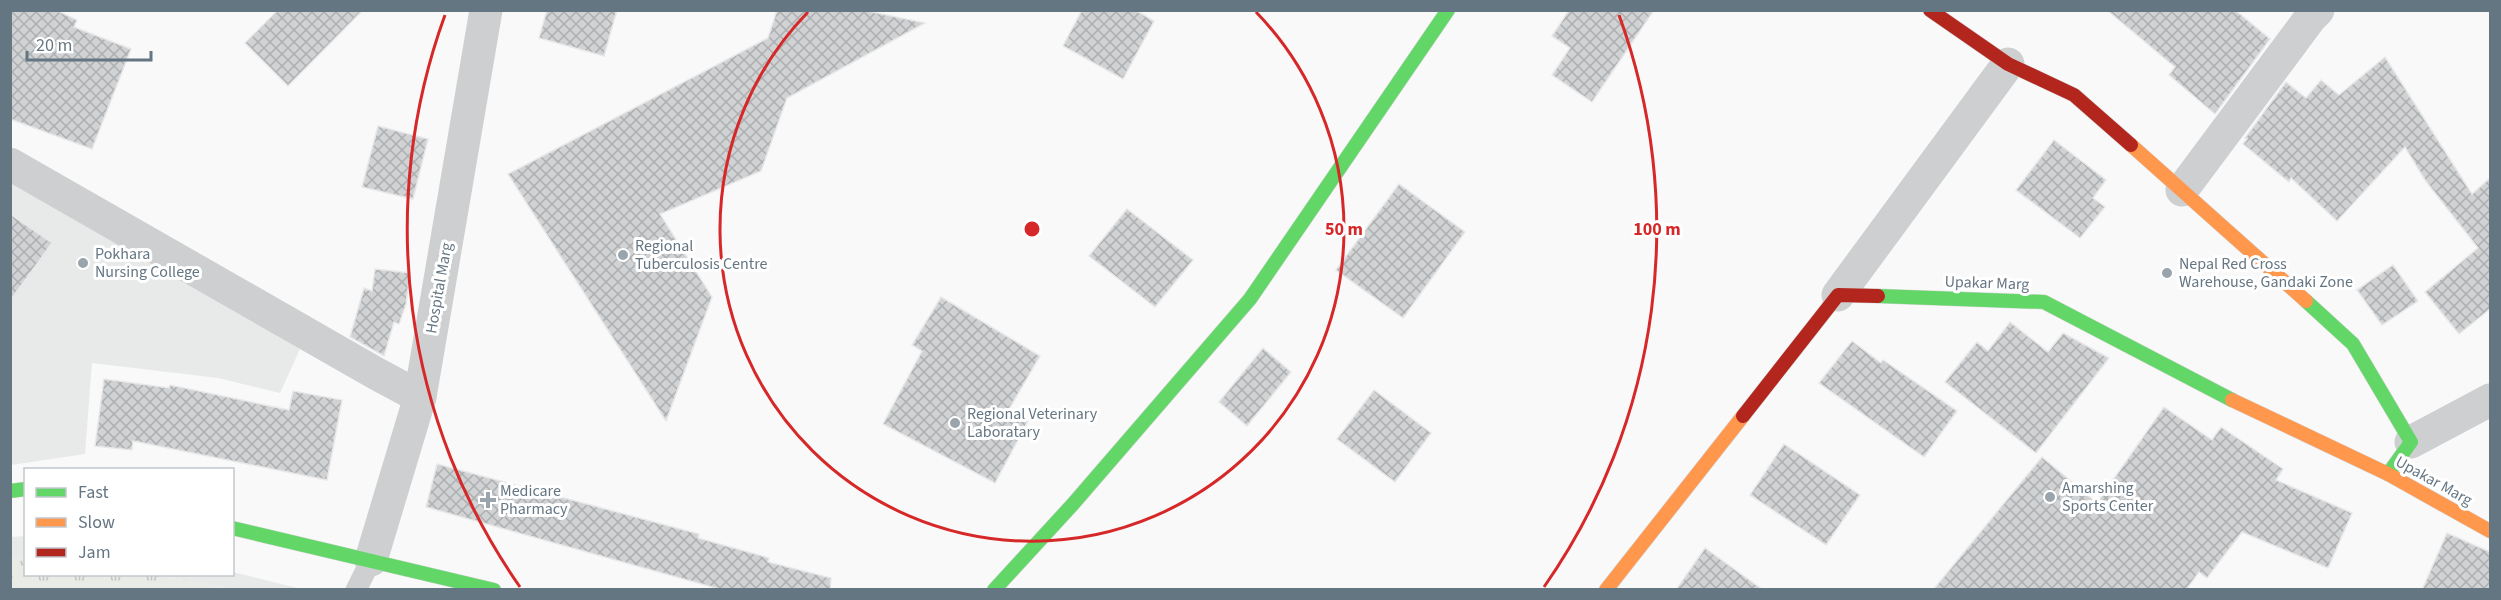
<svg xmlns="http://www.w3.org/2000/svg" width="2501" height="600" font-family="'Source Sans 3',sans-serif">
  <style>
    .built { fill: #e8e9e9 }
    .grass { fill: url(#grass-tufts) }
    .building { fill: url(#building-cross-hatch); stroke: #e8e8e8; stroke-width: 1.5 }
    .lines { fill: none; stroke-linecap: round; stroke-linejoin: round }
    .fast-casing { stroke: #d5d6d7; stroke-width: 15 }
    .slow-casing { stroke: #d5d6d7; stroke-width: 15 }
    .jam-casing { stroke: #d5d6d7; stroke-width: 15 }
    .lane { stroke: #cecfd0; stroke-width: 21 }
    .street { stroke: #cecfd0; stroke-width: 33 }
    .fast { stroke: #63d668; stroke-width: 14 }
    .slow { stroke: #ff974d; stroke-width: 14 }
    .jam { stroke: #b3261e; stroke-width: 14 }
    .ring { fill: none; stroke: #d62828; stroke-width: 3 }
    .poi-dot { fill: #99a4ac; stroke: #fff; stroke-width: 2 }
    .labels { text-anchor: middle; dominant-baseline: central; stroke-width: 6; stroke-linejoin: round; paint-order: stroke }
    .poi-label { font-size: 16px; fill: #657683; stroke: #fff; text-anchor: start }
    .street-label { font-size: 16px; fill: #657683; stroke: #fff }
    .centre { fill: #d62828; stroke: #fff; stroke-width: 3 }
    .ring-label { font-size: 18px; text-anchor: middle; font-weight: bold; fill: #d62828; stroke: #fff; stroke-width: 6; stroke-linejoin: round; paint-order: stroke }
  </style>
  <defs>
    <pattern id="grass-tufts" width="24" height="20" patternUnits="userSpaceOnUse" patternTransform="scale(1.5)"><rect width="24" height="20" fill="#e8ebe6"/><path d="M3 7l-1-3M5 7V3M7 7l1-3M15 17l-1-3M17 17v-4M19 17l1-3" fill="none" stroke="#c0c3c0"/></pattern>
    <pattern id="building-cross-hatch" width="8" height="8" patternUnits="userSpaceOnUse" patternTransform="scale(1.5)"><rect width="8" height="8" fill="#d0d2d3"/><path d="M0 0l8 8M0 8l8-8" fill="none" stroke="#acafb1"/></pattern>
  </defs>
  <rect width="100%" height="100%" fill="#f9f9f9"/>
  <g class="built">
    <polygon points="10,176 300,349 280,393 218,378 92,363 85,454 11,465"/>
    <polygon points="25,536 25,554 11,559 11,537"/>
    <polygon points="233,572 301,589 230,589 157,575 232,574"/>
  </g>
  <polygon class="grass" points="25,554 26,574 157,575 230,589 11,589 11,559"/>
  <g class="building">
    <polygon points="10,10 56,10 77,20 74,27 131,49 92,149 10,119"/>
    <polygon points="278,10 363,10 288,86 245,43"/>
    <polygon points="547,10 617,10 604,56 539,38"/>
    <polygon points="777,10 863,10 925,23 787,98 761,171 660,214 712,297 666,421 508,174 768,38"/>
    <polygon points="1082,10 1135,10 1154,21 1123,79 1063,46"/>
    <polygon points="1569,10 1654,10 1592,102 1552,75 1570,48 1552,36"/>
    <polygon points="2107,10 2235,10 2270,39 2215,114 2169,75 2175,67"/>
    <polygon points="2385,57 2472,194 2490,178 2490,309 2459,334 2425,292 2478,248 2425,180 2405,147 2337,221 2291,178 2289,182 2243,144 2247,139 2245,138 2286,82 2306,98 2321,80 2339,95"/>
    <polygon points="378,126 428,139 413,199 362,187"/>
    <polygon points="2054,140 2106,180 2093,198 2105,207 2080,238 2016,190"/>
    <polygon points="1399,184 1465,232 1403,318 1336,270"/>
    <polygon points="1127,209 1193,260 1155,307 1089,256"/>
    <polygon points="10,214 52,243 10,301"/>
    <polygon points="2393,265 2418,301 2382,325 2357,290"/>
    <polygon points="375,269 410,273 406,304 399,324 394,322 384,356 350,337 364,288 372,291"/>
    <polygon points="941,297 1040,356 1008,411 1028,421 995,483 883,424 922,351 912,345"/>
    <polygon points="2010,322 2048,352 2063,333 2109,358 2036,453 1945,382 1977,342 1988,351"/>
    <polygon points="1852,341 1881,363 1883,360 1957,411 1924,457 1819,383"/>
    <polygon points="1263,348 1291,372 1247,426 1219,402"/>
    <polygon points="104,379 169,388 170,385 289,410 293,391 342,400 327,480 133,441 132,450 95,446"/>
    <polygon points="1374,390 1431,433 1395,482 1337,439"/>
    <polygon points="2164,407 2212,440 2221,427 2283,469 2276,480 2352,513 2328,568 2242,532 2207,578 2199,572 2186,590 1933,590 2042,457 2097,503"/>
    <polygon points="1784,444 1860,495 1826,545 1750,495"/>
    <polygon points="437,464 699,534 698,538 769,558 768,562 831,578 830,590 723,590 426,507"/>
    <polygon points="2447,533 2490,552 2490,590 2422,590"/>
    <polygon points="1705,548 1763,590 1676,590"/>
  </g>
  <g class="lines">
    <g class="fast-casing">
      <g id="fast">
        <polyline points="1878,296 2044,302 2232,400"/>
        <polyline points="2306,301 2353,344 2411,442 2388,474"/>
        <polyline points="10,491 26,489"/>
        <polyline points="232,528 494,590"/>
        <polyline points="994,590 1073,504 1250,299 1448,10"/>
      </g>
    </g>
    <g class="slow-casing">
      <g id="slow">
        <polyline points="2131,145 2306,301"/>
        <polyline points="2232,400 2388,474 2490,531"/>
        <polyline points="1606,590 1743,416"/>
      </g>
    </g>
    <g class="jam-casing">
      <g id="jam">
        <polyline points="1930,10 2008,64 2074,95 2131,145"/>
        <polyline points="1743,416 1838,295 1878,296"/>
      </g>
    </g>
    <polyline class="lane" points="356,590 371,560"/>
    <g class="street">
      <polyline points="10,164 377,374 420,397"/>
      <polyline points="2182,190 2311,17 2318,10"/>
      <polyline points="1838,295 2008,64"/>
      <polyline points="2411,442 2490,400"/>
      <polyline points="371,560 420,397 486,10"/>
    </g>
    <use href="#fast" class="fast"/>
    <use href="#slow" class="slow"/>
    <use href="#jam" class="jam"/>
  </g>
  <g class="ring">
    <path d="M1256 12A312 312 0 1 1 808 12"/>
    <path d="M520 587A625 625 0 0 1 445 15M1619 15A625 625 0 0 1 1544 587"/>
  </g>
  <g class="poi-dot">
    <circle cx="623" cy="255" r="6"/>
    <circle cx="83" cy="263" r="6"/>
    <circle cx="2167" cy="273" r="6"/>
    <circle cx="955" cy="423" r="6"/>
    <circle cx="2050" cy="497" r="6"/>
    <path d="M485 491h6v6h6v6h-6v6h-6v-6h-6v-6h6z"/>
  </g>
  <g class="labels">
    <g class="poi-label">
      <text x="635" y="246">Regional<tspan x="635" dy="18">Tuberculosis Centre</tspan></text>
      <text x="95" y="254">Pokhara<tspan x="95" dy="18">Nursing College</tspan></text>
      <text x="2179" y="264">Nepal Red Cross<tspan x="2179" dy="18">Warehouse, Gandaki Zone</tspan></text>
      <text x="967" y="414">Regional Veterinary<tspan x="967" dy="18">Laboratary</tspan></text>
      <text x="2062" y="488">Amarshing<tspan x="2062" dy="18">Sports Center</tspan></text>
      <text x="500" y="491">Medicare<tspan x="500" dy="18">Pharmacy</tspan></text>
    </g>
    <g class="street-label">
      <text transform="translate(1987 283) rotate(2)">Upakar Marg</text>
      <text transform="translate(439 288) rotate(-80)">Hospital Marg</text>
      <text transform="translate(2434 481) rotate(29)">Upakar Marg</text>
    </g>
  </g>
  <circle cx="1032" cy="229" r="9" class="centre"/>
  <g class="ring-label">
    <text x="1344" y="235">50 m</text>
    <text x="1657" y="235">100 m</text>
  </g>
  <rect width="2501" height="600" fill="none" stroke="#657683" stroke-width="24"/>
  <rect x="24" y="468" width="210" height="108" fill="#ffffff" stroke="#c1c8cd" stroke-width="1.5"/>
  <rect x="36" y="488" width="30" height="9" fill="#63d668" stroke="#c1c8cd" stroke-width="1.5"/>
  <text x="78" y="498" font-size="18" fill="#657683">Fast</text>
  <rect x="36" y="518" width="30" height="9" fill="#ff974d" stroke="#c1c8cd" stroke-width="1.5"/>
  <text x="78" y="528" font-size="18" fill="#657683">Slow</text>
  <rect x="36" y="548" width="30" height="9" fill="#b3261e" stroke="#c1c8cd" stroke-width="1.5"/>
  <text x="78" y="558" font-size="18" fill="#657683">Jam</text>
  <path d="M27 51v9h124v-9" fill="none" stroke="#657683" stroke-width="3"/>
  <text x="36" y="51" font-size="18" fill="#657683" stroke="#ffffff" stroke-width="4.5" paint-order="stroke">20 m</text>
</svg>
